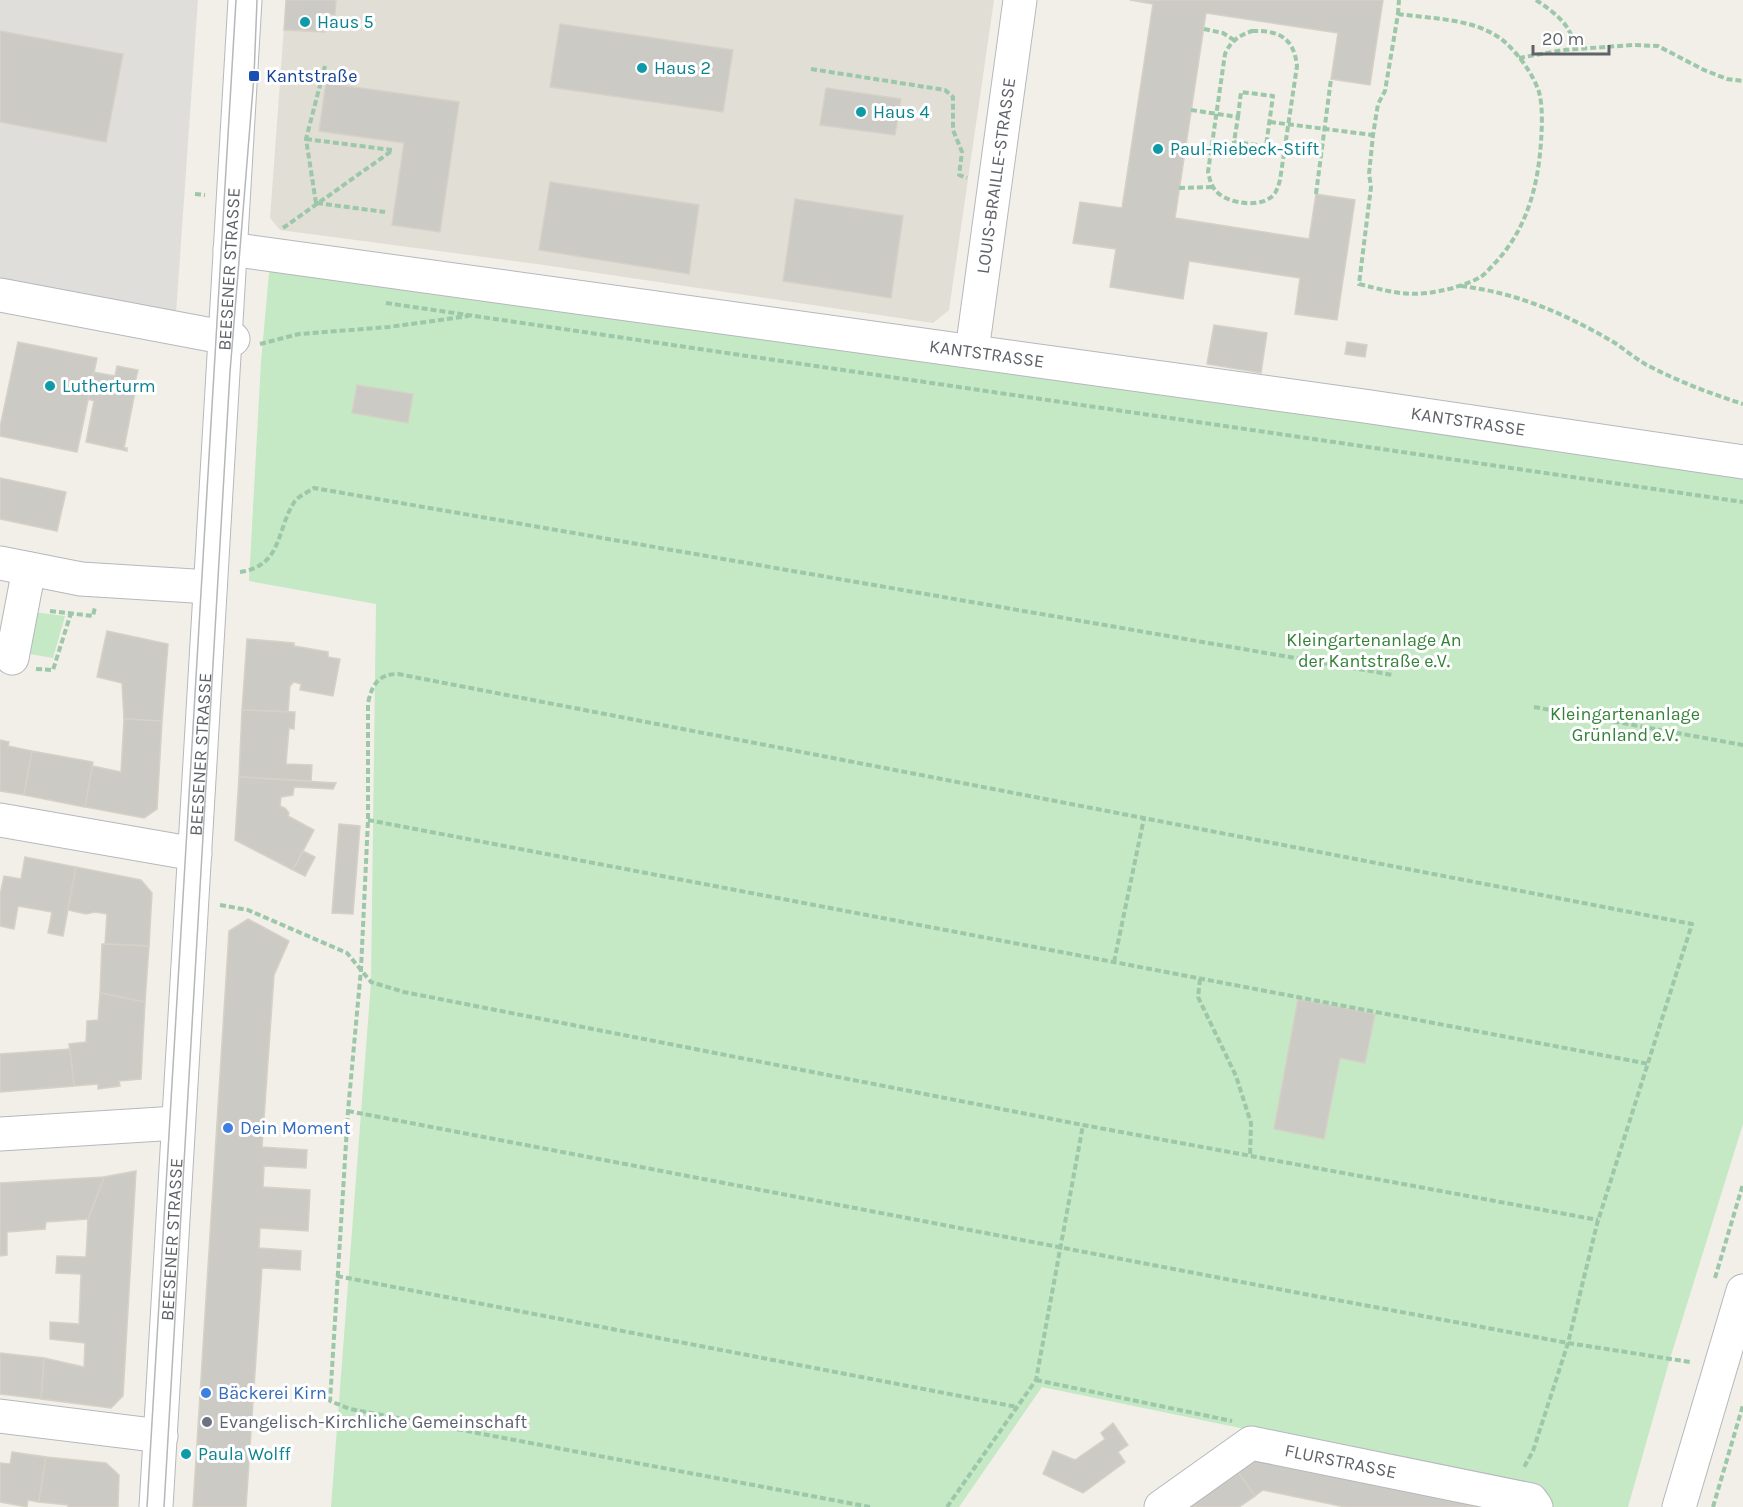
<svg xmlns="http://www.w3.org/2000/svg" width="1743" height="1507" font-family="Karla,sans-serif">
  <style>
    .industrial { fill: #e0deda }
    .education { fill: #e1ded6 }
    .green { fill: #c5e8c5 }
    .building { fill: #cccac5; stroke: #d6d1c6; stroke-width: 1.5 }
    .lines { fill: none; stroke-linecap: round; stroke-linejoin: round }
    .minor-casing { stroke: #b5b8bc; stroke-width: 35 }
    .path { stroke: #9cc7a9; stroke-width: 4; stroke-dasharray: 6 3; stroke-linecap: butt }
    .minor { stroke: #fff; stroke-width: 33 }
    .tram { stroke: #b6b7b8; stroke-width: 1.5 }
    .culture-dot { fill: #0f9aa8; stroke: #fff; stroke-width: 2 }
    .transit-dot { fill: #1a4fb4; stroke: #fff; stroke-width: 2 }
    .shop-dot { fill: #3f7fe0; stroke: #fff; stroke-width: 2 }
    .worship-dot { fill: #6b7280; stroke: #fff; stroke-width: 2 }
    .labels { text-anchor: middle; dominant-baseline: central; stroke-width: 6; stroke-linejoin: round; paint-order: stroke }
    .culture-label { font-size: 18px; fill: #0d838f; stroke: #fff; text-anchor: start }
    .transit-label { font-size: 18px; fill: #164399; stroke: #fff; text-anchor: start }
    .street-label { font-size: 18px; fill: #5f6368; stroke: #fff }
    .park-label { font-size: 18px; fill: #348238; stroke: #fff }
    .shop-label { font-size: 18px; fill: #366cbe; stroke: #fff; text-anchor: start }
    .worship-label { font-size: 18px; fill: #5b616d; stroke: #fff; text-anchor: start }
  </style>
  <rect width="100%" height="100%" fill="#f1efe8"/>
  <polygon class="industrial" points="0,0 198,0 176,314 0,278"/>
  <polygon class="education" points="286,0 994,0 949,310 933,323 537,264 280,230 270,218"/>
  <g class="green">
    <polygon points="270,262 1743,477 1743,1124 1669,1362 1628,1507 1550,1507 1540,1490 1042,1387 959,1507 331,1507 371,982 376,604 249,581 261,362"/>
    <polygon points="32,612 65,616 53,658 24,653"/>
  </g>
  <g class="building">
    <polygon points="286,0 336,0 335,15 326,14 325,32 284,30"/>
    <polygon points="1130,0 1383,0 1370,85 1331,79 1338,33 1206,13 1175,218 1309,239 1316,194 1355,200 1337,320 1295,314 1300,278 1189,261 1183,299 1110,287 1116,249 1073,243 1080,202 1122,208 1153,4"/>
    <polygon points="560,24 733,50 723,112 550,87"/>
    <polygon points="0,31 123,54 106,142 0,122"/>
    <polygon points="326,83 459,102 440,232 392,225 404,143 319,131"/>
    <polygon points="826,88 901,99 895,135 820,125"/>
    <polygon points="550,182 699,205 689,274 539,250"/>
    <polygon points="795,199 903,216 891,298 783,281"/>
    <polygon points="1214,325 1267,333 1261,373 1207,364"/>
    <polygon points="18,342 97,358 77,452 0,436 0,427"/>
    <polygon points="1347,342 1367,345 1365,357 1345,354"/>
    <polygon points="117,366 138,370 134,387 136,387 124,448 127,448 127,451 86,442 94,401 88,399 94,372 115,376"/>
    <polygon points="357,385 413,394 408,423 352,413"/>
    <polygon points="0,478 66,492 57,531 0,519"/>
    <polygon points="107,631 168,644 162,721 124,719 122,683 97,677"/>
    <polygon points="247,639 294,643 294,646 328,652 328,657 340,659 333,696 300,690 301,684 294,682 290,686 288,712 242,710"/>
    <polygon points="242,710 295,712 294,729 289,728 286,764 312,765 311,781 239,777"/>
    <polygon points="124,719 162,721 157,809 144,818 85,807 92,766 121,772"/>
    <polygon points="0,740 9,742 8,746 32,751 24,795 0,791"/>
    <polygon points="32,751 93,762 85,807 24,795"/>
    <polygon points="239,777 336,783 333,789 294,787 293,795 281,797 280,806 285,808 289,813 288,816 314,830 293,870 235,840"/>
    <polygon points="339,824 360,826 353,914 332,913"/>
    <polygon points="303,851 315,857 305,876 293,870"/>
    <polygon points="25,857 76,867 63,936 48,933 52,912 18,906 14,929 0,926 0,895 4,876 21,879"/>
    <polygon points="76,867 141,880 152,893 149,946 105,944 107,914 95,912 86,914 68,910"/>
    <polygon points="248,919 289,941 274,975 262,1147 307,1150 306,1168 264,1166 263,1187 310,1190 308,1231 260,1228 259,1248 301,1251 300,1270 262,1268 246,1507 193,1507 229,931"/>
    <polygon points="102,944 149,946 145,1002 100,993"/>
    <polygon points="100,993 145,1002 141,1079 119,1081 120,1086 98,1089 98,1084 74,1086 69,1044 86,1042 87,1021 98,1020"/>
    <polygon points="1298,999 1375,1014 1365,1063 1340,1058 1324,1139 1274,1129"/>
    <polygon points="70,1049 74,1086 0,1092 0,1054"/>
    <polygon points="136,1171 123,1396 111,1408 41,1399 44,1358 84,1367 85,1343 50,1339 50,1322 79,1324 81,1274 56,1273 57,1256 86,1257 88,1219 104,1177"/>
    <polygon points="104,1177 88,1219 46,1222 45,1229 7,1232 7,1255 0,1256 0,1183"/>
    <polygon points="0,1353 44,1358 41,1399 0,1394"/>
    <polygon points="1113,1423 1128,1445 1118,1452 1125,1462 1083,1493 1043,1474 1053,1451 1075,1460 1105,1439 1101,1433"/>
    <polygon points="1256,1451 1520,1507 1345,1507 1263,1490 1255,1496 1234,1467"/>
    <polygon points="12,1452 46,1457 39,1502 28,1500 27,1507 0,1502 0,1463 10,1464"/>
    <polygon points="46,1457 106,1463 119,1475 118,1507 68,1507 68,1505 39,1502"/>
    <polygon points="1234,1467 1255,1496 1239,1507 1177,1507"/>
  </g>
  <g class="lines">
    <g class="minor-casing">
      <g id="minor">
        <path id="s1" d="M230,249L1364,406L1743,462"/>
        <polyline points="0,295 233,339"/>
        <path id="s2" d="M972,351L1020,0"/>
        <polyline points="0,563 81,579 210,587"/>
        <polyline points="12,658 29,569"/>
        <polyline points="0,820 195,854"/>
        <polyline points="0,1134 177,1123"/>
        <polyline points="0,1416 161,1436"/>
        <path id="s3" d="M156,1507L245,0"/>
        <path id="s4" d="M1161,1507L1251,1443L1531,1500L1536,1507"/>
        <polyline points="1679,1507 1743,1291"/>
      </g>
    </g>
    <g class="path">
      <path d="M1536,0C1555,13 1572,25 1575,49"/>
      <path d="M1398,14C1433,19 1478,18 1506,43C1519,55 1533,74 1539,92C1543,107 1542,126 1541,142C1538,186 1527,229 1495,263C1491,267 1487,272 1482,276C1475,281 1462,285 1453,288C1414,298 1398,294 1359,284L1371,187L1369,174L1373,135L1378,104L1385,91Z"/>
      <polyline points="1398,14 1399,0"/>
      <polyline points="1204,29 1223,33 1234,40"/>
      <path d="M1252,31C1279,30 1294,38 1297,66L1280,180C1279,184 1277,190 1275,193C1264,209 1230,204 1218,193C1211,187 1210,180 1208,172L1225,54C1231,41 1238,36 1252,31Z"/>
      <polyline points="1519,58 1563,50 1633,45 1658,46 1704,70 1727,79 1743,81"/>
      <polyline points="811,69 945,90 953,97 953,130 962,152 959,175 967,178"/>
      <polyline points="1191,110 1238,117 1234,142 1266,146 1273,96 1241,92 1238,117"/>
      <polyline points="1270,122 1373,135"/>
      <polyline points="306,139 392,150"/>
      <polyline points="1179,188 1213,187"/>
      <polyline points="195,194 205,195"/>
      <polyline points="1316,194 1331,79"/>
      <polyline points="316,203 306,139 325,66"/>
      <polyline points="317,203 385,212"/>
      <polyline points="283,228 393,150"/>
      <path d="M1461,286C1518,293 1566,314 1615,343C1625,350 1635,358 1645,364C1677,381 1709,393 1743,404"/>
      <polyline points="386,303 1743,502"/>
      <polyline points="260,344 299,334 389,327 469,316"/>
      <path d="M240,572C283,566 276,529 295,501C299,496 308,492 314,488L1393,675"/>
      <polyline points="50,611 93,616 95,607"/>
      <polyline points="36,669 53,670 71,613"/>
      <polyline points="1534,707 1743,745"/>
      <polyline points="368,820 1649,1064"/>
      <polyline points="220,905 248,910 347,953 371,982 404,992 1083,1125 1598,1220"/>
      <polyline points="1114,962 1144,818"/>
      <polyline points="1200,979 1198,997 1236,1076 1251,1123 1250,1156"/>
      <polyline points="348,1111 1299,1293 1568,1343 1690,1362"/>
      <polyline points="337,1276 1017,1407"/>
      <polyline points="1715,1278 1743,1184"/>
      <polyline points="1036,1380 1232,1421"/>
      <path d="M870,1507L350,1409L330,1401L348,1111L361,969L368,820V703C372,685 378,674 398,674L1692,924L1597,1224L1568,1343L1533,1451L1523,1469"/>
      <polyline points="947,1507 1036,1380 1083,1125"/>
      <polyline points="1713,1507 1743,1405"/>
    </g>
    <use href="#minor" class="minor"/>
    <g class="tram">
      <polyline points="147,1507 236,0"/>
      <polyline points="164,1507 230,372 254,76 257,0"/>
    </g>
  </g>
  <g class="culture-dot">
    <circle cx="305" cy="22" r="6"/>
    <circle cx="642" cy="68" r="6"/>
    <circle cx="861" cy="112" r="6"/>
    <circle cx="1158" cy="149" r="6"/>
    <circle cx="50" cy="386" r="6"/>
    <circle cx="186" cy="1454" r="6"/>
  </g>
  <rect class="transit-dot" x="248" y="70" width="12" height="12" rx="3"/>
  <g class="shop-dot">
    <circle cx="228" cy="1128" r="6"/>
    <circle cx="206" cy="1393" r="6"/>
  </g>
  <circle class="worship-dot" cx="207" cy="1422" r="6"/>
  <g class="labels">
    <g class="culture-label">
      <text x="317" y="22">Haus 5</text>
      <text x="654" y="68">Haus 2</text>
      <text x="873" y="112">Haus 4</text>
      <text x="1170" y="149">Paul-Riebeck-Stift</text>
      <text x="62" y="386">Lutherturm</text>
      <text x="198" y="1454">Paula Wolff</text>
    </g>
    <g class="transit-label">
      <text x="266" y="76">Kantstraße</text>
    </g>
    <g class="street-label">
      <text stroke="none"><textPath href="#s2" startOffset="177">LOUIS-BRAILLE-STRASSE</textPath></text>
      <text stroke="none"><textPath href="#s3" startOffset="1240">BEESENER STRASSE</textPath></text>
      <text stroke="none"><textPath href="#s1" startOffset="764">KANTSTRASSE</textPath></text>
      <text stroke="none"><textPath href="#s1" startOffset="1250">KANTSTRASSE</textPath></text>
      <text stroke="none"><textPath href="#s3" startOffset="754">BEESENER STRASSE</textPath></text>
      <text stroke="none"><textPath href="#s3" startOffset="268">BEESENER STRASSE</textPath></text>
      <text stroke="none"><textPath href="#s4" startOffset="202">FLURSTRASSE</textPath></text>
    </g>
    <g class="park-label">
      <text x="1374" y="640">Kleingartenanlage An<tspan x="1374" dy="21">der Kantstraße e.V.</tspan></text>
      <text x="1625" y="714">Kleingartenanlage<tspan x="1625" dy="21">Grünland e.V.</tspan></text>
    </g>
    <g class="shop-label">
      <text x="240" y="1128">Dein Moment</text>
      <text x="218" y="1393">Bäckerei Kirn</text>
    </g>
    <g class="worship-label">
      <text x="219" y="1422">Evangelisch-Kirchliche Gemeinschaft</text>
    </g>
  </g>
  <path d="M1533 45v9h76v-9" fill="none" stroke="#5f6368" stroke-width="3"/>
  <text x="1542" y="45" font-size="18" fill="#5f6368" stroke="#ffffff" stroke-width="4.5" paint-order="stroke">20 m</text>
</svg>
